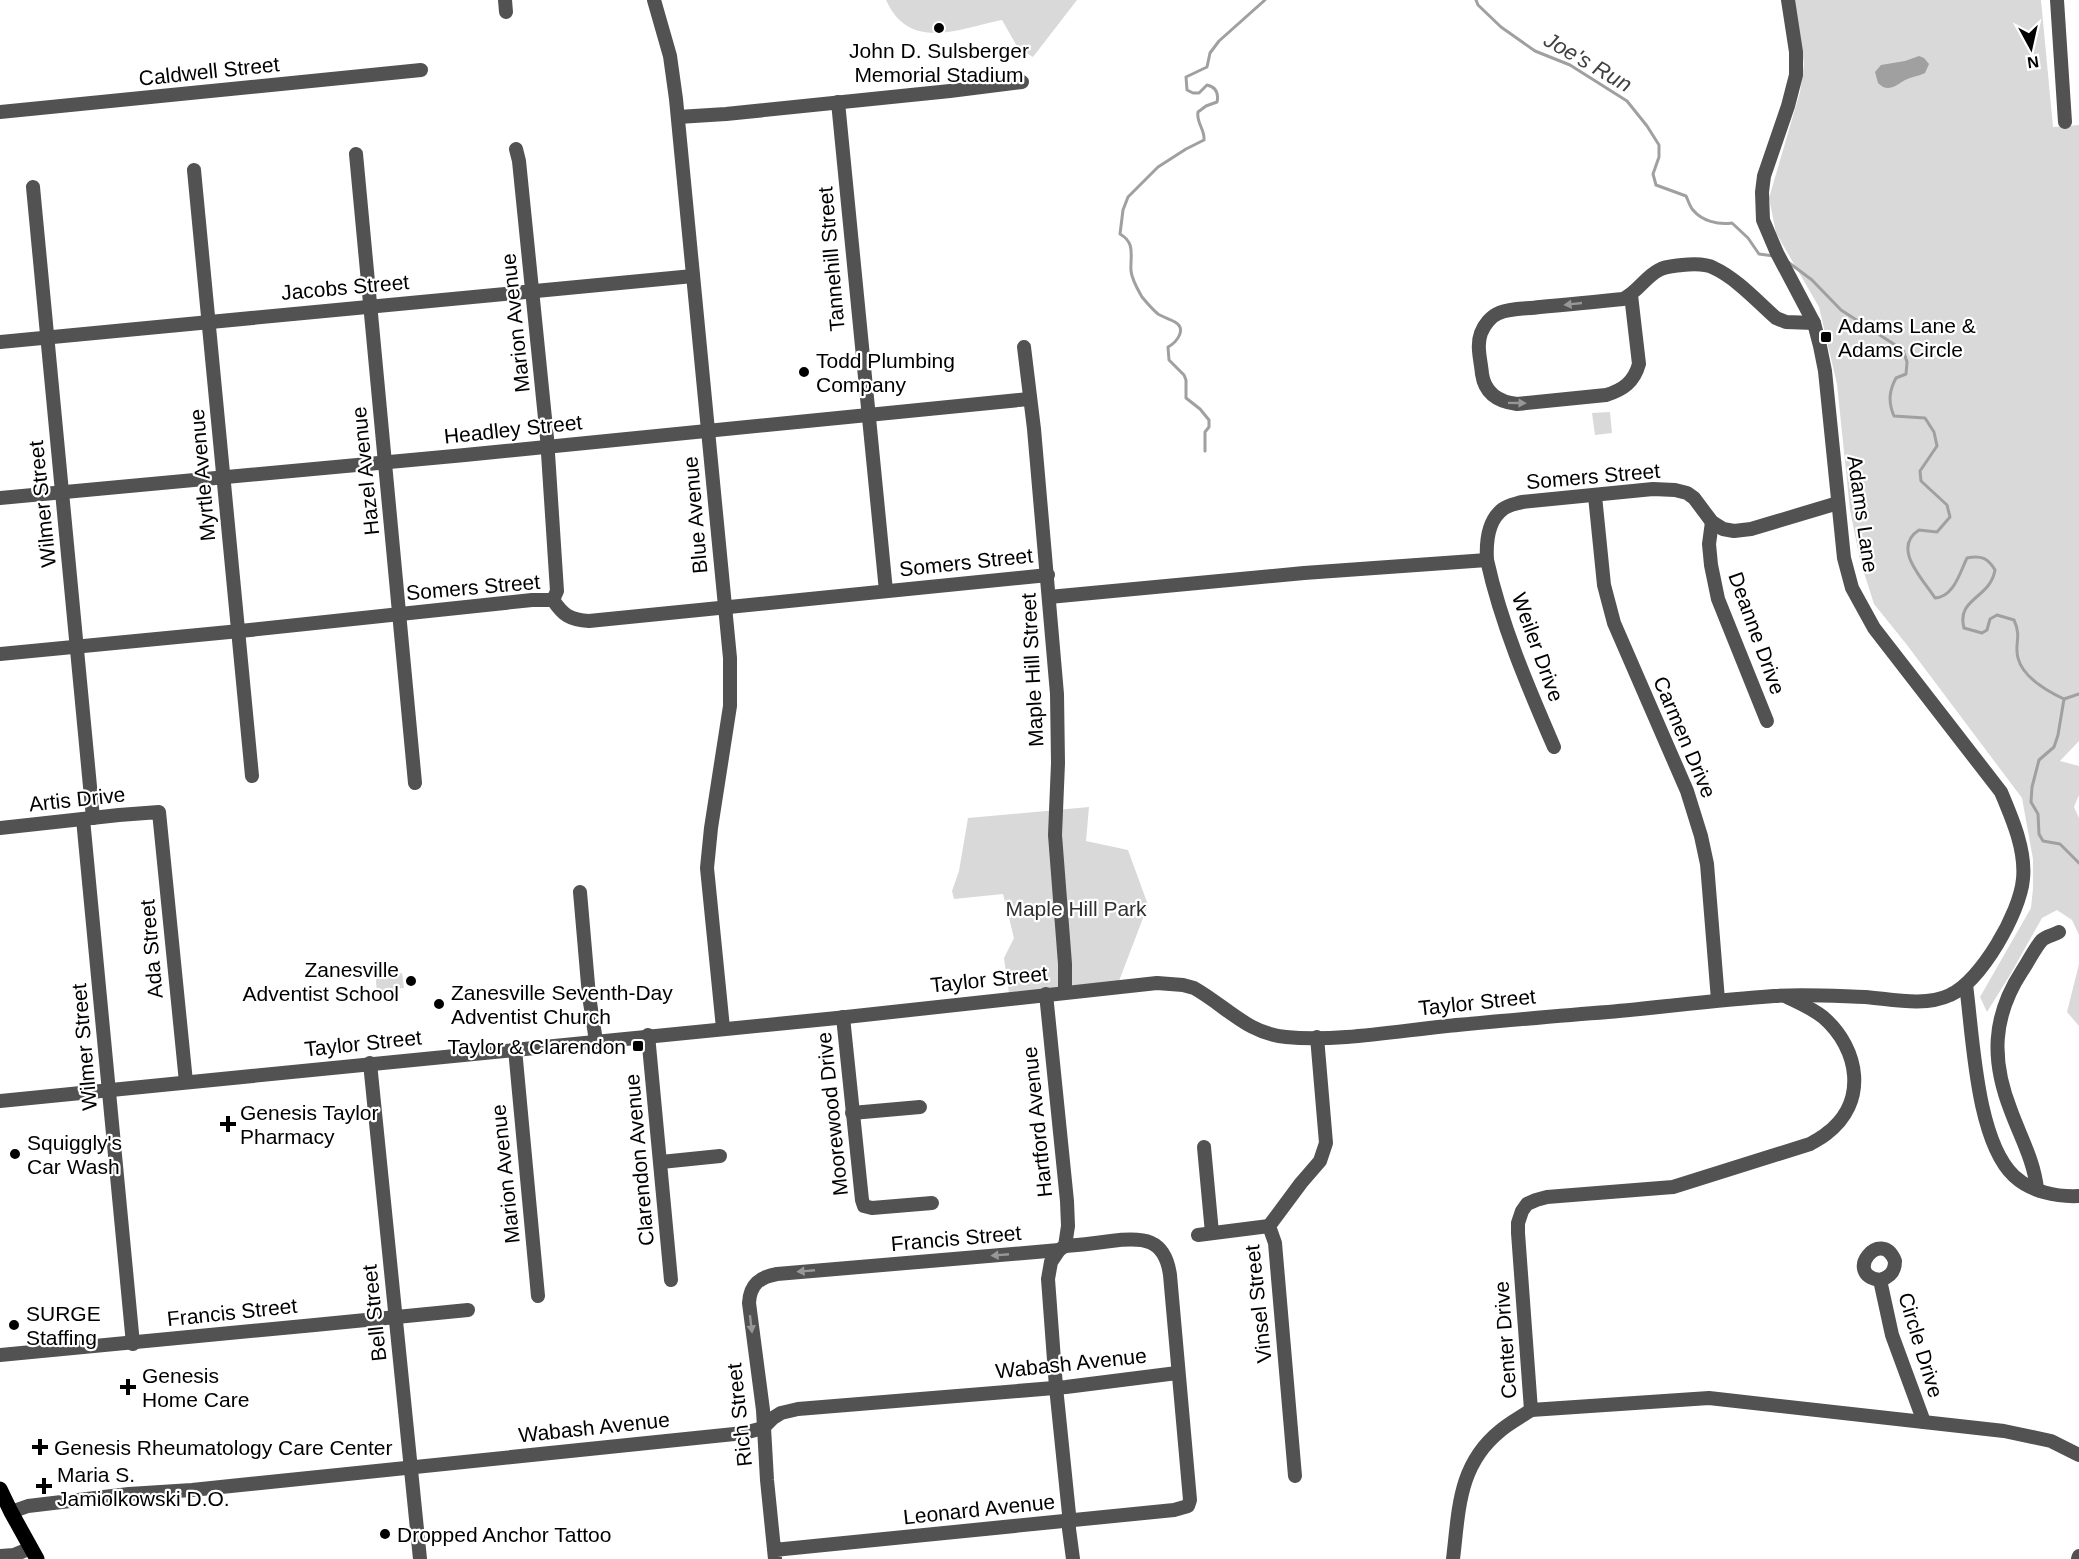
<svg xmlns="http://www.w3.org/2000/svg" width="2079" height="1559" font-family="Arial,sans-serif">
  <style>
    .green { fill: #d9d9d9 }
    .water { fill: #a0a0a0 }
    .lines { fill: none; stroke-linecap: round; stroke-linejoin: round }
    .stream { stroke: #a0a0a0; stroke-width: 3 }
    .minor { stroke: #525252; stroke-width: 14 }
    .major { stroke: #000; stroke-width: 15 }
    .oneway { fill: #979797 }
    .poi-dot { fill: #000; stroke: #fff; stroke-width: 2 }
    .labels { text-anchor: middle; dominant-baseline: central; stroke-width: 4.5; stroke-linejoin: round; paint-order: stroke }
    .poi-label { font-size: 21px; fill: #000; stroke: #fff; text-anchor: start }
    .street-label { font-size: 21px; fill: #000; stroke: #fff }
    .park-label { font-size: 21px; fill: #303030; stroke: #fff }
    .water-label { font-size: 22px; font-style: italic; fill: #414141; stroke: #fff }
  </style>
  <rect width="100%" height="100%" fill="#fff"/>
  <g class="green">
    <path d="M886,0H1077L1033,57L1018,48L1002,20C960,28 910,53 886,0Z"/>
    <polygon points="1794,0 2041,0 2053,127 2079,125 2079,741 2060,761 2079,766 2079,795 2074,807 2079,818 2079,935 2072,920 2057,910 2042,918 2010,975 1987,1012 1980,997 2031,908 2033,888 2033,859 2022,798 1907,645 1874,604 1860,560 1850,510 1837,384 1819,307 1776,233 1769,198 1800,92 1804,64"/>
    <polygon points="1610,412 1612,433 1595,435 1592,413"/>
    <polygon points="1089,807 1086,841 1128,850 1148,905 1119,981 1009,993 1004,958 1014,938 1003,894 954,899 952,891 959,871 968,818"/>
    <polygon points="388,964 389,972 398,971 398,974 402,973 404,988 390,989 390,994 377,995 375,968"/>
    <polygon points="2079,964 2079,1026 2067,1012"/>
  </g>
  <path class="water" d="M1919,56L1924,58L1929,64L1925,73C1919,76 1911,77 1905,80C1895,86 1888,93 1878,83L1875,72L1881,65L1905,61Z"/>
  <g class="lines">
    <g class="stream">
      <path d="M1476,0L1478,5L1501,27L1535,51L1570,65L1627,101L1647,126L1659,145V157L1653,174L1656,185L1686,196C1688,200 1690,207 1693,210C1702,221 1718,225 1732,223L1748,238L1759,254L1774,256"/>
      <path d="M1788,262L1812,280L1841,310L1903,350L1907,362L1906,374L1896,378C1889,391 1888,402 1894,416L1925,418L1934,432L1937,446L1920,471L1921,481L1947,505L1950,517L1937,532L1919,530C1891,548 1923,579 1935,598C1954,597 1960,572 1967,558C1981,555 1988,558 1995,570C1990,599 1956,598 1964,628L1982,633L1987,630L1990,619L1997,615L2014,620C2022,637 2014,644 2018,658C2023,678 2047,691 2064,699L2079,694"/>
      <path d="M1205,451V432L1209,427V420L1200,409L1186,398V380L1184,375L1169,360L1168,347C1177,342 1187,329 1175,322C1169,319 1163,317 1158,314C1152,309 1147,303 1142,297C1138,290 1132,280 1131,271C1130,256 1136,243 1120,234L1123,210L1128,197L1158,167L1186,149L1204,140C1205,129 1196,123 1198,112L1206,106L1217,102C1219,93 1216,87 1207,85L1199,93H1193L1187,90L1186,77L1207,67L1210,53L1219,41L1265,0"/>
      <polyline points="2064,699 2058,735 2054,747 2039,760 2032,787 2031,802 2038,814 2039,834 2043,841 2060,844 2079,863"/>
    </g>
    <g class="minor">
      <polyline points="505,0 506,12"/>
      <polyline points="654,0 670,56 676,99 730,658 730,706 711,828 707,868 723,1028"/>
      <polyline points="2057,0 2065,122"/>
      <polyline points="838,102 886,591"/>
      <polyline points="0,112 421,70"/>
      <polyline points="678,117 726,114 950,91 1022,82"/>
      <polyline points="516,149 519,161 547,438 557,591 553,600"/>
      <polyline points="356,154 415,783"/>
      <polyline points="194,170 252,776"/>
      <polyline points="33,187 93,818"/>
      <path d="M1631,295L1639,364C1634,382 1623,390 1606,395L1517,404C1499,402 1485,394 1482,374C1481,361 1476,346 1481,333C1484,325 1491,316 1499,313C1511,308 1527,309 1540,307C1568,304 1596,302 1623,299C1638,292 1645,277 1659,270C1666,266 1675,266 1682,265C1692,264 1705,263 1714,268C1736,278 1758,302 1776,318L1786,322L1814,323"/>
      <polyline points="0,342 693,276"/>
      <polyline points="1024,347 1034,429 1057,694 1058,763 1055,835 1065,964 1065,992"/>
      <polyline points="1595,496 1604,585 1614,623 1687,791 1701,836 1707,864 1718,1000"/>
      <polyline points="0,498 465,455 1029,399"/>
      <polyline points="1712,522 1709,544 1711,565 1718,599 1767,721"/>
      <path d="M1487,560C1501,624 1528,687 1554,747"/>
      <path d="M1049,597L1304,573L1487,560C1486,543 1488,520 1503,509C1508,505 1516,504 1522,502L1653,489L1675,490L1687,493L1694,498L1712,522L1723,529L1734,531L1751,529L1838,503"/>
      <path d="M0,654L250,630L532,600H553C563,615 570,620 589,621L1048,575"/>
      <polyline points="83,819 133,1344"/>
      <polyline points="0,828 119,815 159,812 186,1082"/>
      <polyline points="580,892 589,996 596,1041"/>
      <path d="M1966,985C1973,1036 1976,1140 2014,1176C2031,1192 2057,1197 2079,1196"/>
      <polyline points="1046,994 1067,1201 1068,1226 1065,1246"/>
      <path d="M1787,997C1799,1003 1813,1009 1823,1017C1860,1049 1868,1103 1826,1134C1821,1138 1815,1141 1810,1144L1673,1187L1547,1197L1536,1200L1527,1204L1522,1211L1518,1223V1233L1531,1410L1709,1398L2004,1431L2051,1441L2079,1455"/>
      <polyline points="843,1017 862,1200 864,1206 872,1208 932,1203"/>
      <polyline points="648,1035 671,1280"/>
      <polyline points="515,1049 538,1296"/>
      <polyline points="370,1063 420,1559"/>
      <path d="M0,1101L837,1018L1157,983L1183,985L1194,988C1226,1006 1248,1034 1286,1037C1336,1042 1397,1031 1447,1026C1501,1021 1554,1016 1608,1012C1663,1007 1718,1000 1774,996C1804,994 1834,996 1865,997C1891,999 1925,1007 1950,995C1981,981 2020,913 2023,879C2026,850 2012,818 2001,792L1874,628L1852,588L1844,558L1825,371L1820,346L1814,323L1777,253L1763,220L1762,192L1764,176L1788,106L1796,75V52L1788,0"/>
      <polyline points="852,1113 920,1107"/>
      <polyline points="1204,1147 1212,1233"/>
      <polyline points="661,1162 720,1156"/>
      <path d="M2037,1189C2034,1161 2021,1138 2011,1111C1991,1060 1992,1017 2022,971C2029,961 2034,949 2042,940C2046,936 2054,935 2059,932"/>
      <polyline points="1198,1235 1269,1226"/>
      <polyline points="1059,1250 1051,1262 1048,1279 1056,1387 1069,1514 1069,1529 1073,1559"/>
      <path d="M1880,1280C1842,1275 1881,1226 1895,1261C1895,1272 1890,1277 1880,1280L1892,1335L1924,1422"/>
      <path d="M0,1355C156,1341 312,1325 468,1310"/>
      <polyline points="1295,1476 1275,1243 1269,1226 1301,1183 1320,1161 1326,1143 1317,1037"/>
      <polyline points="11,1512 28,1506 129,1494 192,1490 744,1433 763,1428 773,1418 781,1413 798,1409 1066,1387 1177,1373"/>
      <path d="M774,1550L1174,1510L1188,1506L1190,1500L1170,1275C1165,1238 1143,1237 1111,1241C1096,1243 1080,1245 1065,1246L1059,1250L777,1274C760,1277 750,1284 749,1303L763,1410L767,1480L775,1559"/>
      <polyline points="0,1556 14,1555 31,1548"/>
      <path d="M1453,1559C1459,1510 1458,1465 1500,1431C1509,1423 1521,1417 1531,1410"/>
      <polyline points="2078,1559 2079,1556"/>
    </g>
    <polyline class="major" points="0,1489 11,1512 37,1559"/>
  </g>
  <defs><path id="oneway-solid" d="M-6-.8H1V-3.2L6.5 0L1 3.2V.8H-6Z" transform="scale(1.5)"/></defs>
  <g class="oneway">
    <use href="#oneway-solid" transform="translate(1573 304) rotate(174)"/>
    <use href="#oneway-solid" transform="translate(1517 403) rotate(1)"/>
    <use href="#oneway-solid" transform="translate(1000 1255) rotate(175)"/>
    <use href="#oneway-solid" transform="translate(806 1271) rotate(175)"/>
    <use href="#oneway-solid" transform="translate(751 1324) rotate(83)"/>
  </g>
  <g class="poi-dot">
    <circle cx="939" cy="28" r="6"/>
    <rect x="1820" y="331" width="12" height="12" rx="3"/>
    <circle cx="804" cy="372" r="6"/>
    <circle cx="411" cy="981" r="6"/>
    <circle cx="439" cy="1004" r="6"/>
    <rect x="632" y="1040" width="12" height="12" rx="3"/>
    <path d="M225 1115h6v6h6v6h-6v6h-6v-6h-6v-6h6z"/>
    <circle cx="15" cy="1154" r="6"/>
    <circle cx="14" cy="1325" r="6"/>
    <path d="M125 1378h6v6h6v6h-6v6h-6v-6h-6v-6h6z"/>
    <path d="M37 1438h6v6h6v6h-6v6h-6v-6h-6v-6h6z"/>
    <path d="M41 1477h6v6h6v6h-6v6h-6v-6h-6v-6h6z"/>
    <circle cx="385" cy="1534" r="6"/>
  </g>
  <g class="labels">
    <g class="poi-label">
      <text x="939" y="50" text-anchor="middle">John D. Sulsberger<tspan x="939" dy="24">Memorial Stadium</tspan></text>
      <text x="1838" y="325">Adams Lane &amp;<tspan x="1838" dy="24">Adams Circle</tspan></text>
      <text x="816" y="360">Todd Plumbing<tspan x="816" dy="24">Company</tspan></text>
      <text x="399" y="969" text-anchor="end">Zanesville<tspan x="399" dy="24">Adventist School</tspan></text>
      <text x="451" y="992">Zanesville Seventh-Day<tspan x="451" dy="24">Adventist Church</tspan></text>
      <text x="626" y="1046" text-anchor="end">Taylor &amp; Clarendon</text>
      <text x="240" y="1112">Genesis Taylor<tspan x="240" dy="24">Pharmacy</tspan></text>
      <text x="27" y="1142">Squiggly's<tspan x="27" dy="24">Car Wash</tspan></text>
      <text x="26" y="1313">SURGE<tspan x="26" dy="24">Staffing</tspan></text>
      <text x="142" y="1375">Genesis<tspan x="142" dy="24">Home Care</tspan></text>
      <text x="54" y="1447">Genesis Rheumatology Care Center</text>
      <text x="57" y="1474">Maria S.<tspan x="57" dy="24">Jamiolkowski D.O.</tspan></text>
      <text x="397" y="1534">Dropped Anchor Tattoo</text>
    </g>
    <g class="street-label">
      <text transform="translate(209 71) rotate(-6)">Caldwell Street</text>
      <text transform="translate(831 259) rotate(-95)">Tannehill Street</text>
      <text transform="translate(345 287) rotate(-5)">Jacobs Street</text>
      <text transform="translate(515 323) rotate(-96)">Marion Avenue</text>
      <text transform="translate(513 429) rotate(-6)">Headley Street</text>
      <text transform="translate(365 471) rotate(-96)">Hazel Avenue</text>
      <text transform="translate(202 475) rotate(-95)">Myrtle Avenue</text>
      <text transform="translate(1593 476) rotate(-5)">Somers Street</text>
      <text transform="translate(42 504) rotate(-96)">Wilmer Street</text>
      <text transform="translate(1863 514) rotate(82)">Adams Lane</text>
      <text transform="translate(695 515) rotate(-95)">Blue Avenue</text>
      <text transform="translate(966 562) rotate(-6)">Somers Street</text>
      <text transform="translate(473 587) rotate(-5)">Somers Street</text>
      <text transform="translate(1757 633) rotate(70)">Deanne Drive</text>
      <text transform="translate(1538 647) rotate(70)">Weiler Drive</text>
      <text transform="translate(1032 670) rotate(-93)">Maple Hill Street</text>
      <text transform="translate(1685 737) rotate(67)">Carmen Drive</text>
      <text transform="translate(77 799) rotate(-6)">Artis Drive</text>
      <text transform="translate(151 949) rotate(-95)">Ada Street</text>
      <text transform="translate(989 979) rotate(-6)">Taylor Street</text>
      <text transform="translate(1477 1002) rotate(-6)">Taylor Street</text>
      <text transform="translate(363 1043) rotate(-6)">Taylor Street</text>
      <text transform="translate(84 1047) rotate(-95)">Wilmer Street</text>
      <text transform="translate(832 1114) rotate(-96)">Moorewood Drive</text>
      <text transform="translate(1037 1122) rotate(-96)">Hartford Avenue</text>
      <text transform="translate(639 1160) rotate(-95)">Clarendon Avenue</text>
      <text transform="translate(505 1174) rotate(-96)">Marion Avenue</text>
      <text transform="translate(956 1238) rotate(-5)">Francis Street</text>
      <text transform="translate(1258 1304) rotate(-96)">Vinsel Street</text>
      <text transform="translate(232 1312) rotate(-6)">Francis Street</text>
      <text transform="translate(374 1313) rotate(-96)">Bell Street</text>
      <text transform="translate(1505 1340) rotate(-94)">Center Drive</text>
      <text transform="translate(1921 1345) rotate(73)">Circle Drive</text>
      <text transform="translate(1071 1363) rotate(-6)">Wabash Avenue</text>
      <text transform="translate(739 1415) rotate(-96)">Rich Street</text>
      <text transform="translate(594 1427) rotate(-6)">Wabash Avenue</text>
      <text transform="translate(979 1509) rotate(-6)">Leonard Avenue</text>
    </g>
    <g class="park-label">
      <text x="1076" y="908">Maple Hill Park</text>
    </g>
    <g class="water-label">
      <text transform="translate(1588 62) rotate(30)">Joe's Run</text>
    </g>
  </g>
  <g transform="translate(2031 48) rotate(172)" stroke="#ffffff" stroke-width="4.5" paint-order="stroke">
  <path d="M0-4.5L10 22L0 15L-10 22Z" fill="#000000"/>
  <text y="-9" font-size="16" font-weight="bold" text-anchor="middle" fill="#000000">N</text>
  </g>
</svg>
